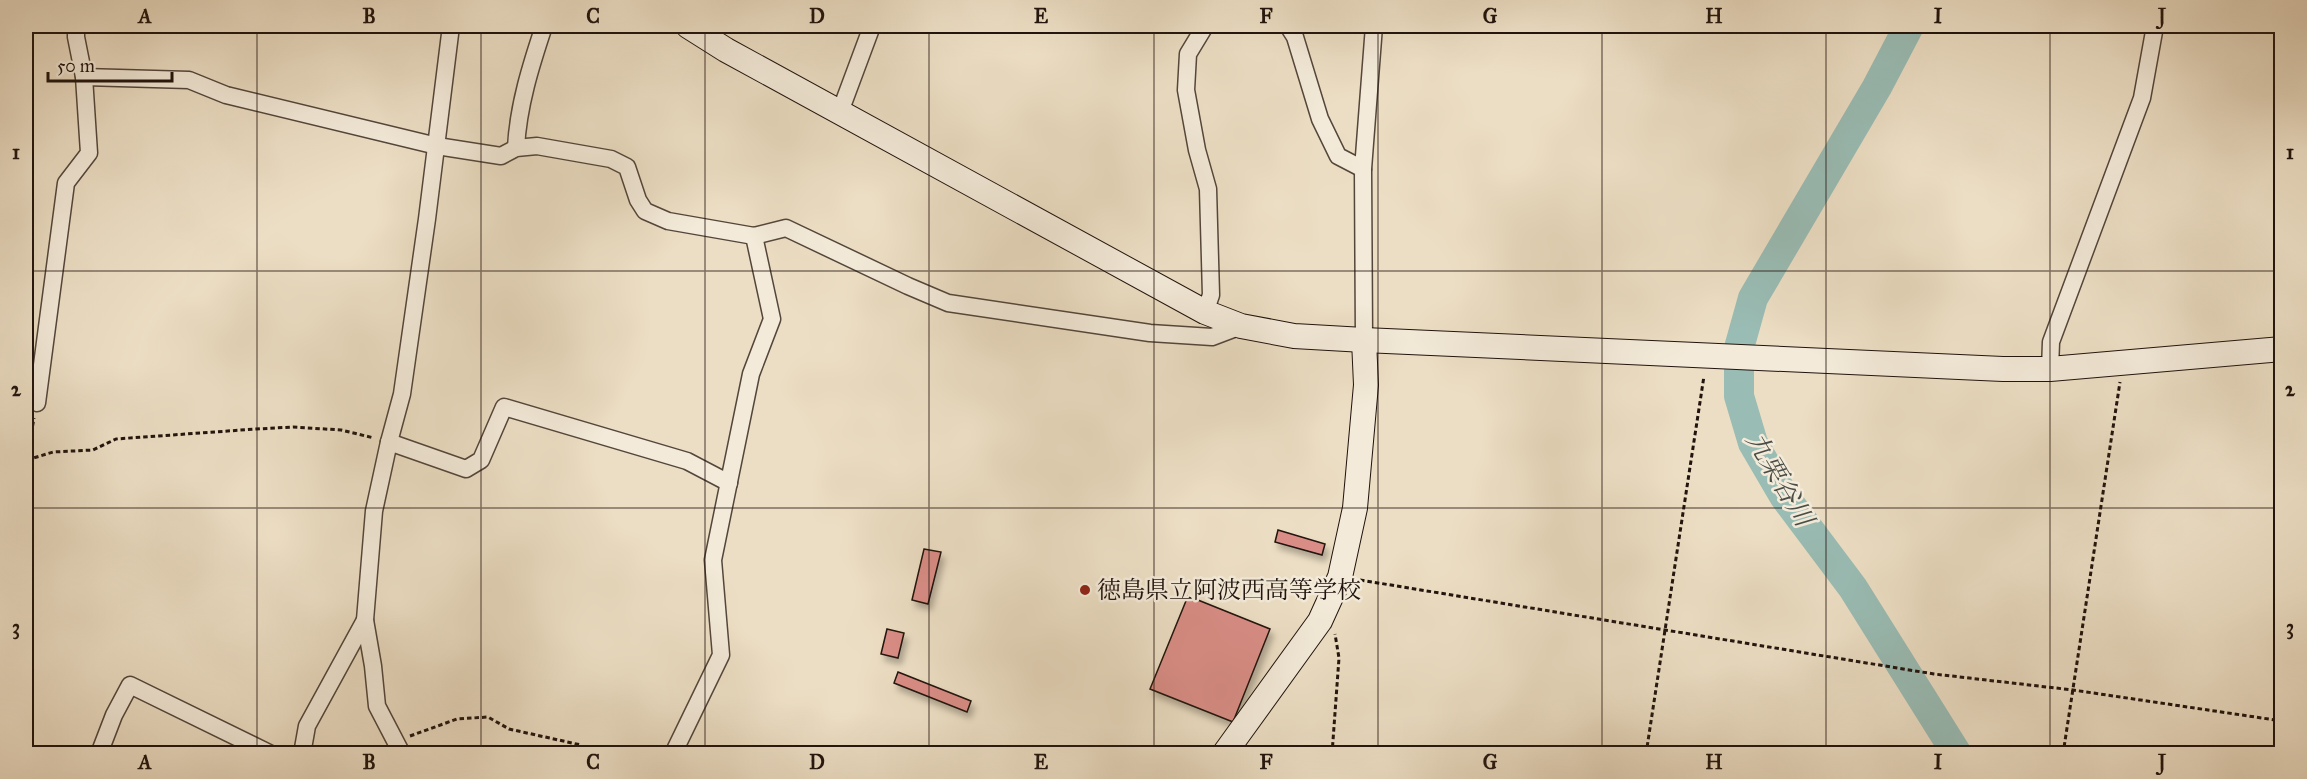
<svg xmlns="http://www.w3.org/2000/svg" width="2307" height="779" font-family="'IM FELL Great Primer','Noto Serif JP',serif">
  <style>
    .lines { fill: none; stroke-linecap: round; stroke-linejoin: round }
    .river { stroke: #99bcb4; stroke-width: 30 }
    .building { fill: #d98d86; stroke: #20130d; stroke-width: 1.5; filter: url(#shadow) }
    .street-casing { stroke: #53463b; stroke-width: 19 }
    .secondary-casing { stroke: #20130d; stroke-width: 26 }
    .path { stroke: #20130d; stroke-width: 3; stroke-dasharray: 4.5 3; stroke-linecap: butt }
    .street { stroke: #f3ead9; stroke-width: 16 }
    .secondary { stroke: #f3ead9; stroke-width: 24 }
    .grid { fill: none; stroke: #20130d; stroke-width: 1.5; stroke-opacity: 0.55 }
    .poi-dot { fill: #8f2418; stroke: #f3ead9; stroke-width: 2 }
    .labels { text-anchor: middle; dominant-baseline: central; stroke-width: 5; stroke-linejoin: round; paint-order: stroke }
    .poi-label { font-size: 24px; fill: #20130d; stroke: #f3ead9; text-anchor: start }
    .water-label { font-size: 26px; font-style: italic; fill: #4a4e47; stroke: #f3ead9 }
    .neatline { fill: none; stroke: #20130d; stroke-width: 2 }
    .grid-label { font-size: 20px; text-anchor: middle; font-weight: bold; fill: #20130d }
  </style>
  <defs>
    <filter id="shadow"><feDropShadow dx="3.5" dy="6" stdDeviation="3" flood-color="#0004"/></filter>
  </defs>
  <rect width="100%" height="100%" fill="#ecdec4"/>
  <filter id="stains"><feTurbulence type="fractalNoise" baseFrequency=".00333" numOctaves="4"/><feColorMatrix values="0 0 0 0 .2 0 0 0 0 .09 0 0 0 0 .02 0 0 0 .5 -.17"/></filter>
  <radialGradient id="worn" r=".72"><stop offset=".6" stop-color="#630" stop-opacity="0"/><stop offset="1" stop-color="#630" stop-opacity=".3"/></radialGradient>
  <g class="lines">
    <polyline class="river" points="1909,26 1877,87 1753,298 1739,348 1739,396 1753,443 1784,496 1853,588 1957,754"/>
  </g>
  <g class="building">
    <polygon points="1278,530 1325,544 1322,555 1275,542"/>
    <polygon points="924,549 941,552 928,604 912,600"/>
    <polygon points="1188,596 1270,629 1233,722 1150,689"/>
    <polygon points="887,629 904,633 898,658 881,654"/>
    <polygon points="898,672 971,701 967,712 894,683"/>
  </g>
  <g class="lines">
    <g class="street-casing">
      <g id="street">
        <polyline points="1205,26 1188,54 1186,90 1197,150 1208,189 1211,295 1205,312"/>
        <polyline points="1288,26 1295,37 1320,119 1338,156 1363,169"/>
        <polyline points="84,77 189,80 226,95 437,146 501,156 516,148 537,146 611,159 627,167 638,200 645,211 668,221 754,236 786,228 908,286 948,303 1150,333 1212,337 1241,326"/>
        <polyline points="840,112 872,26"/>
        <path d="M516,148C518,106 531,65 544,26"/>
        <polyline points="1364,340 1363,169 1374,26"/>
        <polyline points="2050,369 2051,342 2142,98 2155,26"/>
        <polyline points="37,403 66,183 89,153 84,77 76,37 76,26"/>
        <polyline points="389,442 466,469 481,460 504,407 687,461 729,483"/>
        <polyline points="99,754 114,715 130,685 271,754"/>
        <polyline points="302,754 307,726 365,620"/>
        <polyline points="402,754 377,706 373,666 365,620 374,511 389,442 402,394 427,219 451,26"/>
        <polyline points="673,754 721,655 713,560 751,374 772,319 754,236"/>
      </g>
    </g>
    <g class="secondary-casing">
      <g id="secondary">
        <polyline points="688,26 726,50 1205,312 1241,326 1294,336 1364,340 2003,369 2050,369 2282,349"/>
        <polyline points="1224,754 1320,621 1340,577 1355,508 1366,385 1364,340"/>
      </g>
    </g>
    <g class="path">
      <polyline points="27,460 53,452 93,450 116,439 256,429 293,427 341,430 374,438"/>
      <polyline points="26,463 34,418"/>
      <polyline points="1360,580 1934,674 2073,690 2282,721"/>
      <polyline points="410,736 457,719 488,717 509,729 581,745 588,754"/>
      <polyline points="1332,754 1339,658 1335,634"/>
      <polyline points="1646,754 1704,376"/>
      <polyline points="2063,754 2120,382"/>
    </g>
    <use href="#street" class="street"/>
    <use href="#secondary" class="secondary"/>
  </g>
  <path class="grid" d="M257,26V754M481,26V754M705,26V754M929,26V754M1154,26V754M1378,26V754M1602,26V754M1826,26V754M2050,26V754M26,271H2282M26,508H2282"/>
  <circle class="poi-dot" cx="1085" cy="590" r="6"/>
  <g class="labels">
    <g class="poi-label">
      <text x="1097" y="590">徳島県立阿波西高等学校</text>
    </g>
    <g class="water-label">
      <text transform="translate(1780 479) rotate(59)">九栗谷川</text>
    </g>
  </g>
  <rect width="2307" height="779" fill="none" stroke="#ecdec4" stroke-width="66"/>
  <path d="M48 72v9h124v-9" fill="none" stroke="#20130d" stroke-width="3"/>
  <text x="57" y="72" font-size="18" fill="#20130d" stroke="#f3ead9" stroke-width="4.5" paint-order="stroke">50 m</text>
  <rect x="33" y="33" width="2241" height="713" class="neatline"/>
  <g class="grid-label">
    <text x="145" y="23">A</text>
    <text x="369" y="23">B</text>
    <text x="593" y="23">C</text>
    <text x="817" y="23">D</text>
    <text x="1041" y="23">E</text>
    <text x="1266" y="23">F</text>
    <text x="1490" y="23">G</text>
    <text x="1714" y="23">H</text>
    <text x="1938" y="23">I</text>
    <text x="2162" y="23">J</text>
    <text x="16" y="159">1</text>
    <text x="2290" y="159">1</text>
    <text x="16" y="396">2</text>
    <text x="2290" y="396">2</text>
    <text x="16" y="634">3</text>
    <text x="2290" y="634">3</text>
    <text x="145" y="769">A</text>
    <text x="369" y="769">B</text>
    <text x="593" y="769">C</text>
    <text x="817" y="769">D</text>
    <text x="1041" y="769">E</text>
    <text x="1266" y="769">F</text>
    <text x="1490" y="769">G</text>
    <text x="1714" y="769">H</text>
    <text x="1938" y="769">I</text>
    <text x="2162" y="769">J</text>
  </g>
  <rect width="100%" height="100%" filter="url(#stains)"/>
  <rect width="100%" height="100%" fill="url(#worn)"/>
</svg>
